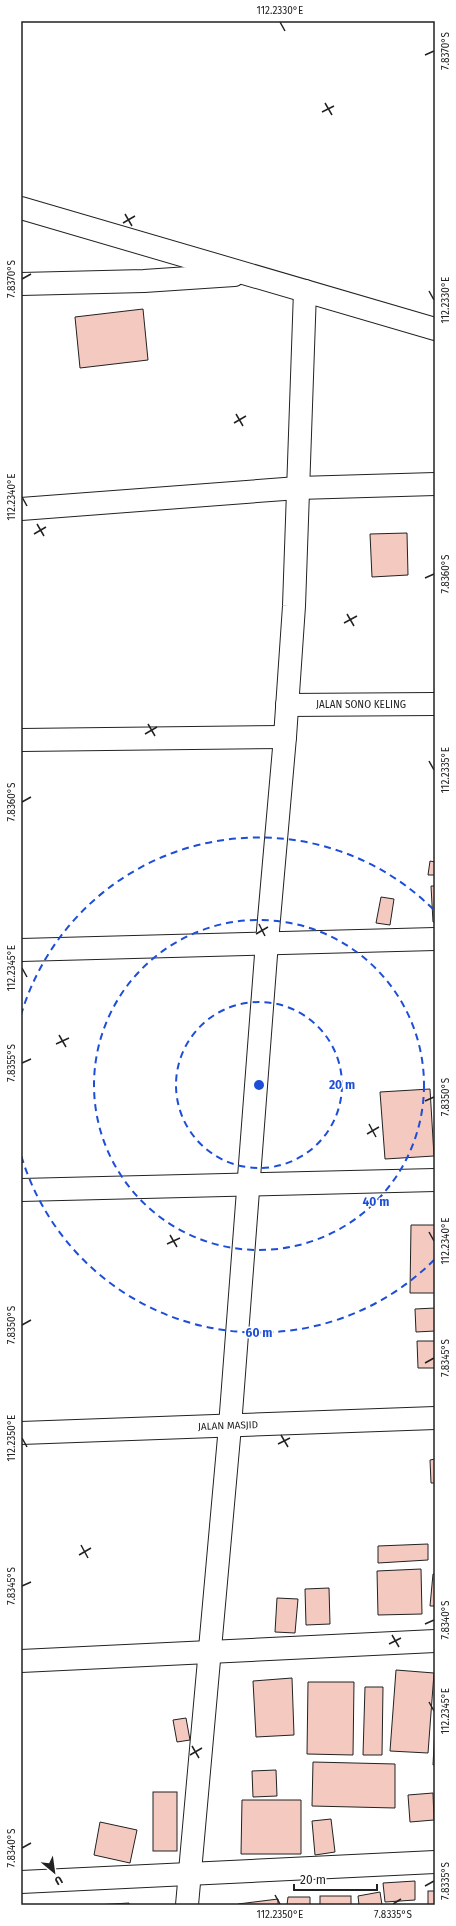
<svg xmlns="http://www.w3.org/2000/svg" width="456" height="1926" font-family="'Fira Sans',sans-serif">
  <style>
    .building { fill: #f3c9c0; stroke: #222 }
    .lines { fill: none; stroke-linecap: round; stroke-linejoin: round }
    .minor-casing { stroke: #222; stroke-width: 24 }
    .minor { stroke: #fff; stroke-width: 22 }
    .ticks { fill: none; stroke: #222; stroke-width: 1.5 }
    .ring { fill: none; stroke: #1d4ed8; stroke-width: 2; stroke-dasharray: 7 5 }
    .labels { text-anchor: middle; dominant-baseline: central; stroke-width: 3; stroke-linejoin: round; paint-order: stroke }
    .street-label { font-size: 10px; fill: #222; stroke: #fff }
    .centre { fill: #1d4ed8; stroke: #fff; stroke-width: 2 }
    .ring-label { font-size: 12px; text-anchor: middle; font-weight: bold; fill: #1d4ed8; stroke: #fff; stroke-width: 3; stroke-linejoin: round; paint-order: stroke }
    .neatline { fill: none; stroke: #222; stroke-width: 1.5 }
    .ticks-label { font-size: 10px; text-anchor: middle; fill: #222 }
  </style>
  <rect width="100%" height="100%" fill="#fff"/>
  <g class="building">
    <polygon points="143,309 148,360 80,368 75,317"/>
    <polygon points="407,533 408,575 372,577 370,534"/>
    <polygon points="430,861 435,862 435,875 428,875"/>
    <polygon points="431,886 435,886 435,922 433,922"/>
    <polygon points="381,897 394,899 390,925 376,923"/>
    <polygon points="430,1089 434,1156 385,1159 380,1092"/>
    <polygon points="411,1225 435,1225 435,1293 410,1293"/>
    <polygon points="435,1308 435,1331 416,1332 415,1309"/>
    <polygon points="417,1341 435,1341 435,1368 418,1368"/>
    <polygon points="435,1459 435,1483 431,1483 430,1460"/>
    <polygon points="428,1544 428,1560 378,1563 378,1546"/>
    <polygon points="421,1569 422,1614 378,1615 377,1571"/>
    <polygon points="433,1574 435,1574 435,1606 430,1606"/>
    <polygon points="329,1588 330,1624 306,1625 305,1589"/>
    <polygon points="277,1598 298,1599 295,1633 275,1632"/>
    <polygon points="396,1670 434,1673 428,1753 390,1751"/>
    <polygon points="292,1678 294,1735 256,1737 253,1681"/>
    <polygon points="308,1682 354,1682 353,1755 307,1754"/>
    <polygon points="365,1687 383,1687 382,1755 363,1755"/>
    <polygon points="186,1718 190,1740 177,1742 173,1720"/>
    <polygon points="435,1726 435,1765 433,1765"/>
    <polygon points="313,1762 395,1764 395,1808 312,1806"/>
    <polygon points="276,1770 277,1796 253,1797 252,1771"/>
    <rect x="153" y="1792" width="24" height="59"/>
    <polygon points="433,1793 434,1820 410,1822 408,1795"/>
    <polygon points="242,1800 301,1800 301,1854 241,1854"/>
    <polygon points="331,1819 335,1852 315,1855 312,1821"/>
    <polygon points="100,1822 137,1830 130,1863 94,1855"/>
    <polygon points="415,1881 415,1900 385,1902 383,1883"/>
    <rect x="428" y="1891" width="7" height="14"/>
    <polygon points="380,1892 382,1905 359,1905 358,1896"/>
    <rect x="320" y="1896" width="31" height="9"/>
    <polygon points="288,1897 310,1897 310,1905 287,1905"/>
    <polygon points="278,1899 278,1905 238,1905 238,1904"/>
    <polygon points="129,1903 129,1905 96,1905"/>
  </g>
  <g class="lines">
    <g class="minor-casing">
      <g id="minor">
        <polyline points="21,208 435,329"/>
        <polyline points="21,284 144,281 234,275"/>
        <polyline points="21,509 298,488 435,484"/>
        <polyline points="287,705 435,704"/>
        <polyline points="21,740 285,737"/>
        <polyline points="21,950 435,939"/>
        <polyline points="21,1190 435,1180"/>
        <polyline points="21,1433 435,1418"/>
        <polyline points="21,1661 435,1641"/>
        <polyline points="21,1882 435,1862"/>
        <polyline points="187,1905 230,1426 267,942 285,737 294,606 305,291"/>
      </g>
    </g>
    <use href="#minor" class="minor"/>
  </g>
  <path class="ticks" d="M280,22L285,31M425,55L434,51M325,103L332,115M322,112L334,106M125,214L132,226M123,223L135,216M22,279L31,274M429,291L434,300M236,414L243,426M234,423L246,416M22,497L27,506M37,524L44,536M34,534L46,527M425,578L434,574M347,614L354,626M344,623L357,616M148,724L155,736M145,734L157,727M429,761L434,770M22,802L31,797M259,924L265,936M256,934L268,927M22,968L27,977M59,1035L66,1047M56,1044L69,1038M22,1063L31,1059M425,1101L434,1097M369,1124L376,1137M367,1134L379,1127M429,1232L434,1241M170,1235L177,1247M167,1244L180,1238M22,1325L31,1320M425,1363L434,1358M281,1435L288,1447M22,1438L27,1447M278,1444L290,1438M81,1545L88,1558M79,1555L91,1548M22,1586L31,1582M425,1624L434,1620M392,1635L399,1647M389,1644L401,1638M429,1702L434,1711M192,1746L199,1758M190,1755L202,1748M22,1848L31,1843M425,1886L434,1881M275,1895L280,1904M393,1904L401,1899"/>
  <g class="ring">
    <circle cx="259" cy="1085" r="83"/>
    <circle cx="259" cy="1085" r="165"/>
    <path d="M434 1260A248 248 0 0 1 21 1155M21 1015A248 248 0 0 1 434 910"/>
  </g>
  <g class="labels">
    <g class="street-label">
      <text x="361" y="705">JALAN SONO KELING</text>
      <text transform="translate(228 1426) rotate(-2)">JALAN MASJID</text>
    </g>
  </g>
  <circle cx="259" cy="1085" r="6" class="centre"/>
  <g class="ring-label">
    <text x="342" y="1089">20 m</text>
    <text x="376" y="1206">40 m</text>
    <text x="259" y="1337">60 m</text>
  </g>
  <rect width="456" height="1926" fill="none" stroke="#ffffff" stroke-width="44"/>
  <g transform="translate(54 1872) rotate(151)" stroke="#ffffff" stroke-width="3" paint-order="stroke">
  <path d="M0-3L7 15L0 10L-7 15Z" fill="#222222"/>
  <text y="-6" font-size="11" font-weight="bold" text-anchor="middle" fill="#222222">U</text>
  </g>
  <path d="M294 1884v6h83v-6" fill="none" stroke="#222222" stroke-width="2"/>
  <text x="300" y="1884" font-size="12" fill="#222222" stroke="#ffffff" stroke-width="3" paint-order="stroke">20 m</text>
  <rect x="22" y="22" width="412" height="1882" class="neatline"/>
  <g class="ticks-label">
    <text x="280" y="14">112.2330°E</text>
    <text transform="translate(445 51) rotate(-90)" y="4">7.8370°S</text>
    <text transform="translate(11 279) rotate(-90)" y="4">7.8370°S</text>
    <text transform="translate(445 300) rotate(-90)" y="4">112.2330°E</text>
    <text transform="translate(11 497) rotate(-90)" y="4">112.2340°E</text>
    <text transform="translate(445 574) rotate(-90)" y="4">7.8360°S</text>
    <text transform="translate(445 770) rotate(-90)" y="4">112.2335°E</text>
    <text transform="translate(11 802) rotate(-90)" y="4">7.8360°S</text>
    <text transform="translate(11 968) rotate(-90)" y="4">112.2345°E</text>
    <text transform="translate(11 1063) rotate(-90)" y="4">7.8355°S</text>
    <text transform="translate(445 1097) rotate(-90)" y="4">7.8350°S</text>
    <text transform="translate(445 1241) rotate(-90)" y="4">112.2340°E</text>
    <text transform="translate(11 1325) rotate(-90)" y="4">7.8350°S</text>
    <text transform="translate(445 1358) rotate(-90)" y="4">7.8345°S</text>
    <text transform="translate(11 1438) rotate(-90)" y="4">112.2350°E</text>
    <text transform="translate(11 1586) rotate(-90)" y="4">7.8345°S</text>
    <text transform="translate(445 1620) rotate(-90)" y="4">7.8340°S</text>
    <text transform="translate(445 1711) rotate(-90)" y="4">112.2345°E</text>
    <text transform="translate(11 1848) rotate(-90)" y="4">7.8340°S</text>
    <text transform="translate(445 1881) rotate(-90)" y="4">7.8335°S</text>
    <text x="280" y="1918">112.2350°E</text>
    <text x="393" y="1918">7.8335°S</text>
  </g>
</svg>
